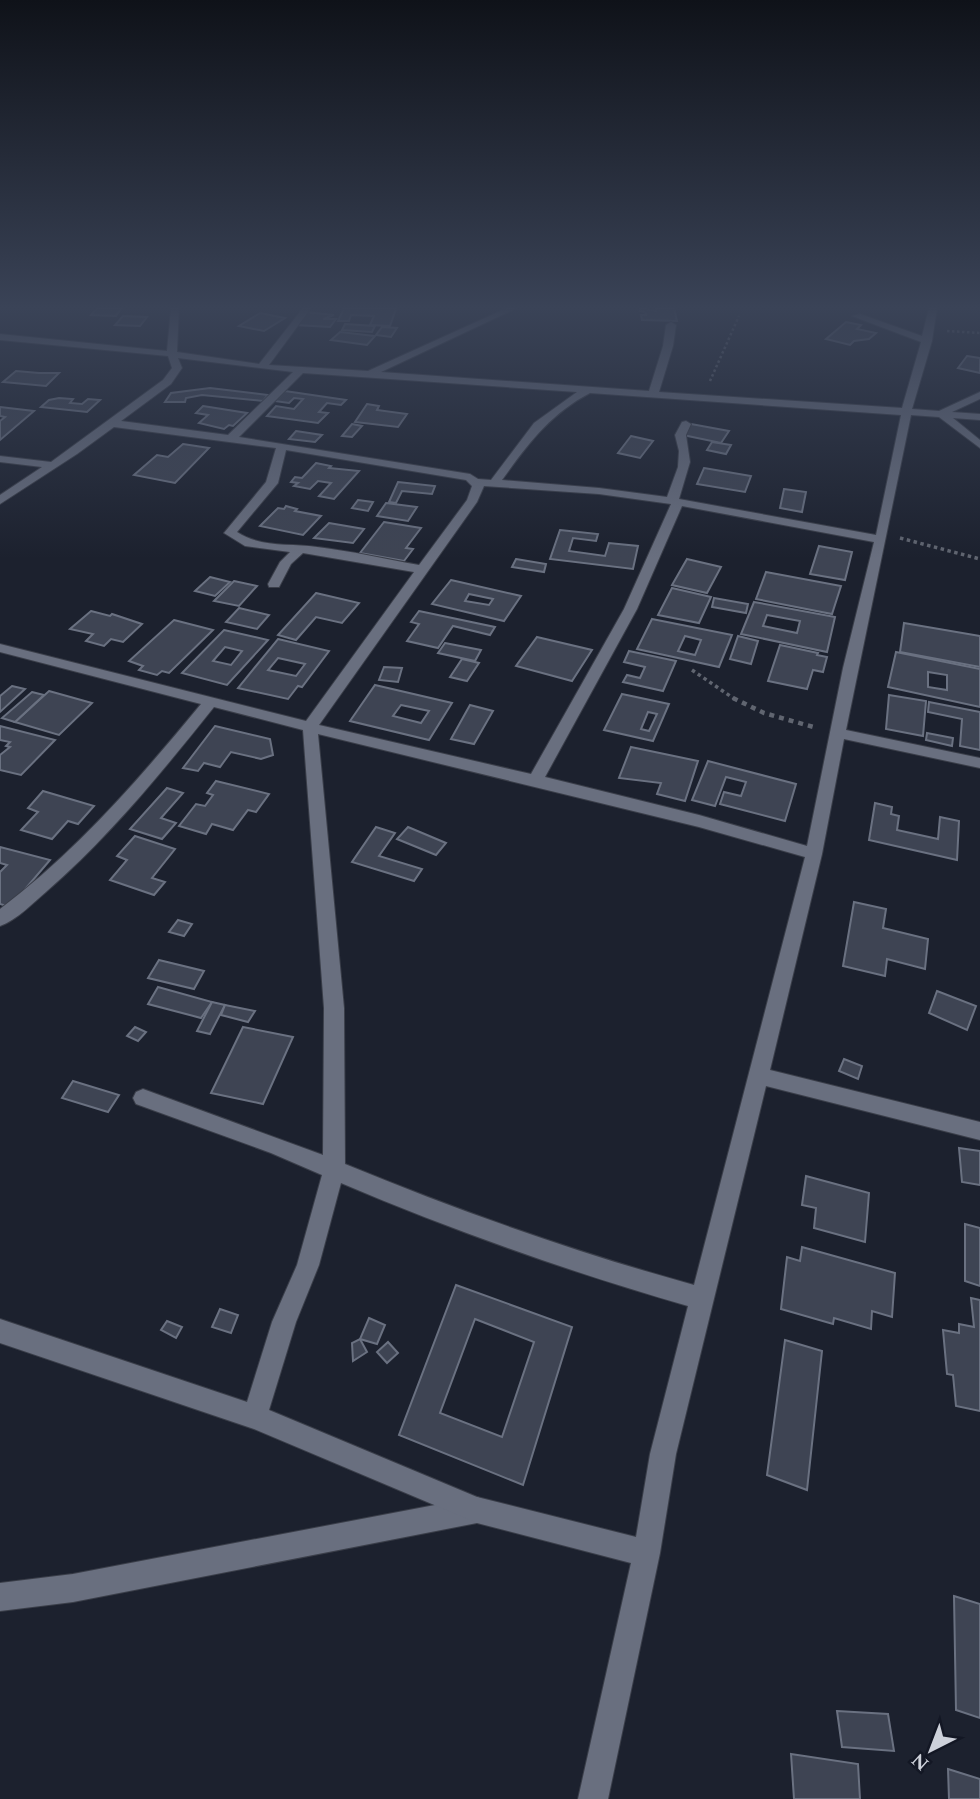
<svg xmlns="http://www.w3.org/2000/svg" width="980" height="1799" font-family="Spectral,serif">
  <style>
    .building { fill: #3e4453; stroke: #6a7181; stroke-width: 2; fill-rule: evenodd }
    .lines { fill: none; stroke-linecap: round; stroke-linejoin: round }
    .service-casing { stroke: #3a3e49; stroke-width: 2 }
    .minor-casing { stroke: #3a3e49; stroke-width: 2 }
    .path-far2 { stroke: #606570; stroke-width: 2.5; stroke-dasharray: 2.5 2.5; stroke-linecap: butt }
    .path-far1 { stroke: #606570; stroke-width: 3.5; stroke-dasharray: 3.5 3.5; stroke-linecap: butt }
    .path { stroke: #606570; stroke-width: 4.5; stroke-dasharray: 5 5; stroke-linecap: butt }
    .service { fill: #696f7f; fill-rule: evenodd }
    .minor { fill: #696f7f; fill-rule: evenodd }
  </style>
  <rect width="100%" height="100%" fill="#1c212e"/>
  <g class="building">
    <polygon points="97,308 121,309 116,316 91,315"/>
    <polygon points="344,308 396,309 390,326 370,325 374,316 351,315 349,321 338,321"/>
    <polygon points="640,308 656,311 656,308 674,308 677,321 642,320 641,315 646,315 645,312 640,311"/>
    <polygon points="305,312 334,315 323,319 336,319 330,327 296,325"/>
    <polygon points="260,313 285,318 264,331 239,326"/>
    <polygon points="123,316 147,317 140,326 115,325"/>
    <polygon points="846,322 861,325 857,329 876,333 869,339 854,341 850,345 826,339"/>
    <polygon points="345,324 375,326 372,332 342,330"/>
    <polygon points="382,327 397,328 391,337 376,335"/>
    <polygon points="340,332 375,336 367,345 331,340"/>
    <polygon points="967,356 980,358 980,373 958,368"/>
    <polygon points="16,371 39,373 59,373 46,386 3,382"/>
    <polygon points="210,388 268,395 263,401 202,395 186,398 185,402 165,402 171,393"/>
    <polygon points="285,391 346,400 341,405 327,403 319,412 328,413 318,423 267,416 276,406 294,409 303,399 294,398 289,403 275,401"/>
    <polygon points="59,398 73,399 70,403 82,404 88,399 100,400 87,412 41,407 49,400"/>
    <polygon points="367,404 379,406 377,410 407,414 398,427 355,422"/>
    <polygon points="203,406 247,413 233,426 229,425 224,429 199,423 208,415 196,413"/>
    <polygon points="0,407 34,411 0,440 0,421 5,417 0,416"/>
    <polygon points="352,424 362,426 352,437 342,436"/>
    <polygon points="691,424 729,431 721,443 683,435"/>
    <polygon points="296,431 322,435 315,442 289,439"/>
    <polygon points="631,436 653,441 640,458 618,453"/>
    <polygon points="712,442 731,445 726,454 707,450"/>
    <polygon points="183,444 209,448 175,483 134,475 157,455 168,457"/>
    <polygon points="316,463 331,466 329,468 359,471 334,499 319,496 331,483 318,481 310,489 294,486 298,483 291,482 295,477 302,478"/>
    <polygon points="704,468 751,476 745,492 697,484"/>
    <polygon points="398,482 435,486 432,494 402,491 396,503 389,502"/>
    <polygon points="784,489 806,492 802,512 780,508"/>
    <polygon points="358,500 373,502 368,511 352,508"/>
    <polygon points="386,503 417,507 408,521 377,516"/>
    <polygon points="286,506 297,509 295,511 321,516 303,535 260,526 278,508 284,509"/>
    <polygon points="384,522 421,528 406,548 413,549 404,561 360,553"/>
    <polygon points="329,523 364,529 353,543 314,538"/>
    <polygon points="560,530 598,534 596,541 573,538 569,551 605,556 609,543 638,546 633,569 550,559"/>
    <polygon points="819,546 852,552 845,580 810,574"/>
    <polygon points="516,559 546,564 544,572 512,567"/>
    <polygon points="687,559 721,567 707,593 672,585"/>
    <polygon points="766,572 841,586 832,614 756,599"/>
    <polygon points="210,577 230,582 215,596 195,591"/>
    <path d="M451,580L521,596L504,621L432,604ZM469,594L493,599L489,605L465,601Z"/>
    <polygon points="234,581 257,586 239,606 214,601"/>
    <polygon points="672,588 711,597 699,623 658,615"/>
    <polygon points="316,593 359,603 342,623 316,617 296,640 278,635"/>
    <polygon points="714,598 748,604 746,613 712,607"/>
    <path d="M754,602L835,617L827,652L741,634ZM767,615L800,621L797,633L763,626Z"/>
    <polygon points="239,608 269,615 257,629 226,622"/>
    <polygon points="91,611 110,616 112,614 142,624 123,642 111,639 104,646 86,641 93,634 70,629"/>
    <polygon points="419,611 495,627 490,635 453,626 438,648 407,641 419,624 411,622"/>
    <path d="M652,619L732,635L719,667L637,649ZM685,636L701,640L695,655L678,651Z"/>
    <polygon points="174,620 213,630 169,673 162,671 157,675 139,670 143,666 129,661"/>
    <polygon points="904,623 980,636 980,667 900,652"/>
    <path d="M224,630L268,640L227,685L182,673ZM225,647L242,651L231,665L213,661Z"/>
    <polygon points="738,636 758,641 751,664 730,659"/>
    <polygon points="537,637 592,650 572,681 516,666"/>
    <path d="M278,639L329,651L302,687L298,686L288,699L238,688ZM278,658L305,664L296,676L268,670Z"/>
    <polygon points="445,643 481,650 475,661 438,653"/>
    <polygon points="780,645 818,653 817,655 827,657 823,672 813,670 807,689 768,681"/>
    <polygon points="629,651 676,661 663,691 623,682 627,675 640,678 645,667 624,662"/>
    <path d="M896,652L980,669V707L888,687ZM928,672L947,675V690L928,687Z"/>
    <polygon points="462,659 479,663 467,681 450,677"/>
    <polygon points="384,667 402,668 398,682 379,680"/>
    <path d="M375,685L452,703L429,740L350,721ZM401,705L429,711L421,723L393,716Z"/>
    <polygon points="12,686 25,689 0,712 0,696"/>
    <polygon points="49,691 92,703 59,735 15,722"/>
    <polygon points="32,692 44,695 15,722 2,718"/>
    <path d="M622,694L669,704L653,741L604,730ZM648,712L657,714L649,731L641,729Z"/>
    <polygon points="889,695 926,701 923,736 886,729"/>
    <polygon points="929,702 980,712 980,750 960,746 962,719 928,712"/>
    <polygon points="470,705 493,711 474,744 451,739"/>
    <polygon points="0,726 55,740 21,775 0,770 0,755 10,747 6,746 10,742 0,740"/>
    <polygon points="215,726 270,739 273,755 261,759 231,752 220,767 204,763 198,771 183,768"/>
    <polygon points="927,733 953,738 952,746 926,740"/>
    <polygon points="631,747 698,761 685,801 657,794 661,783 619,778"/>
    <polygon points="708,761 796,784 785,821 720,804 724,792 741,796 746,782 726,777 715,806 692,800"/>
    <polygon points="216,781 269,794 256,812 248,810 233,830 212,824 206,834 179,826 196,804 205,806 213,795 207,793"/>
    <polygon points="167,788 183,793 161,818 176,823 162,839 130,829"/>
    <polygon points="43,791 94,806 78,824 68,821 52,839 21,830 38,812 28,808"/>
    <polygon points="875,803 892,807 891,814 899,816 897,830 938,839 940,817 959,821 957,860 869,840"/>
    <polygon points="376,827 395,833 379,856 422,869 414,881 352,862"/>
    <polygon points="408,827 446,843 436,855 397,839"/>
    <polygon points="135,836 175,849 152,878 165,882 154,895 110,880 127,860 117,856"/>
    <polygon points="0,847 50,860 10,907 0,904 0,872 7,865 0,863"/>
    <polygon points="854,902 886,909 883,928 928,939 925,969 887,959 885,976 843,966"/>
    <polygon points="178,920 192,924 184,936 169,932"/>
    <polygon points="159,960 204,971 194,989 148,978"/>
    <polygon points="158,987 212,1002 201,1018 148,1004"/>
    <polygon points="937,991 976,1006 967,1030 929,1013"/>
    <polygon points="212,1002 225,1005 210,1034 197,1031"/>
    <polygon points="225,1005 255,1011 248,1022 221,1015"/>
    <polygon points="135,1027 146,1032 138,1041 127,1036"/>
    <polygon points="243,1027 293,1037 263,1104 211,1093"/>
    <polygon points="844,1059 862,1066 858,1079 839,1071"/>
    <polygon points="73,1081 119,1095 108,1112 62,1098"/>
    <polygon points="959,1148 980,1151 980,1185 962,1182"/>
    <polygon points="806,1176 869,1193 865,1242 814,1228 816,1208 802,1205"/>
    <polygon points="965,1224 980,1228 980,1286 965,1281"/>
    <polygon points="802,1247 895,1273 892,1317 872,1311 871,1329 834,1318 833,1324 781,1309 787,1257 800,1261"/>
    <path d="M456,1285L572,1327L523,1485L399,1435ZM475,1319L534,1342L502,1437L440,1413Z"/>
    <polygon points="971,1298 980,1300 980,1411 956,1406 953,1375 947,1374 943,1330 959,1333 959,1324 974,1327"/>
    <polygon points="220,1309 238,1315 231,1333 212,1327"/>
    <polygon points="369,1318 385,1325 377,1344 360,1339"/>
    <polygon points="167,1321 182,1327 176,1338 161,1330"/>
    <polygon points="360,1339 367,1352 353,1361 352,1343"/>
    <polygon points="785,1340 822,1351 807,1490 767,1475"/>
    <polygon points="388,1342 398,1353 387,1363 377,1352"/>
    <polygon points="954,1596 980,1604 980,1718 956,1710"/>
    <polygon points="837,1711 888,1714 894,1751 842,1747"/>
    <polygon points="791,1754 858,1764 860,1799 794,1799"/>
    <polygon points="948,1769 980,1779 980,1799 949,1799"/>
  </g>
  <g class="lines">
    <g class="service-casing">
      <polygon id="service" points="477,1497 486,1501 490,1510 486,1519 477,1523 73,1602 0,1611 0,1583 73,1574"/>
    </g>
    <g class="minor-casing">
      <path id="minor" d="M171,308H179L177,352L259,364L303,308H311L269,365L368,371L507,308H517L381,372L649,391L663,346L666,325L671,322L676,325L673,346L659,392L902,408L921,342L852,316L860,314L922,336L929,308H937L932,341L912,409L939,411L980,392V399L952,412L980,414V420L953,418L980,440V448L939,417L911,415L846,730L980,758V768L844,739L822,854L770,1070L980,1122V1140L766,1086L676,1454L660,1553L608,1799H578L631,1563L477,1523L254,1429L0,1343V1319L247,1402L272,1322L297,1265L322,1175L271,1153L136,1104L133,1098L136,1092L143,1089L323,1155L324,1008L303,730L214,707C162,772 110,836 47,891C34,902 17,920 0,926V909C77,851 140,778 201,704L0,652V644L306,721L414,572L303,553L291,564L279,587H269L268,584L280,562L290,552L245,546L224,533L266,482L276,448L114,427L77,454L0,504V495L42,467L0,462V456L51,462L163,380L172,368L168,356L0,340V334L167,351ZM178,358L293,372L228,435L121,421L171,384L182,368ZM303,373L577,392L534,423L491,480L478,479L470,474L239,437ZM590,393L901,415L876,535L679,499L690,462L686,435L691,424L686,421L682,422L675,435L679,451L678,467L667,497L599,488L502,480C528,444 550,414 590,393ZM286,450L466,480L472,486L467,500L419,565C385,559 351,551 317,547C290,543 261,548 237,532L278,483ZM484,486L599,494L671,504L624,609L531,774L319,725L477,502ZM682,506L874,542L843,668L807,846L699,815L545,777L637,609ZM318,734L699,827L805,857L694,1285C575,1252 459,1211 345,1164L344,1008ZM341,1183C454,1231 570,1272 688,1306L650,1454L636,1537L477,1497L269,1410L296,1322L319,1265Z"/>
    </g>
    <g class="path-far2">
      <polyline points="947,331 980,333"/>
      <polyline points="710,381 739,316"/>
    </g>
    <g class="path-far1">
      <polyline points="900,538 980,559"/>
      <polyline points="692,670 736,700"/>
    </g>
    <polyline class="path" points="733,698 764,713 817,728"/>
    <use href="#service" class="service"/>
    <use href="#minor" class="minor"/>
  </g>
  <linearGradient id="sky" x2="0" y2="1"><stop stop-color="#0f1219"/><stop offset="0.55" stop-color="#3a4357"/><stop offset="1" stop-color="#3a4357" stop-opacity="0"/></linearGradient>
  <rect width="980" height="559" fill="url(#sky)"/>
  <g transform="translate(931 1750) rotate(222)" stroke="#131724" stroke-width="5" paint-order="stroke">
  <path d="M0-5L12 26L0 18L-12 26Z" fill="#cdd1da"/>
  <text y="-10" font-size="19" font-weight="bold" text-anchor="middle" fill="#cdd1da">N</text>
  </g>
</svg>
